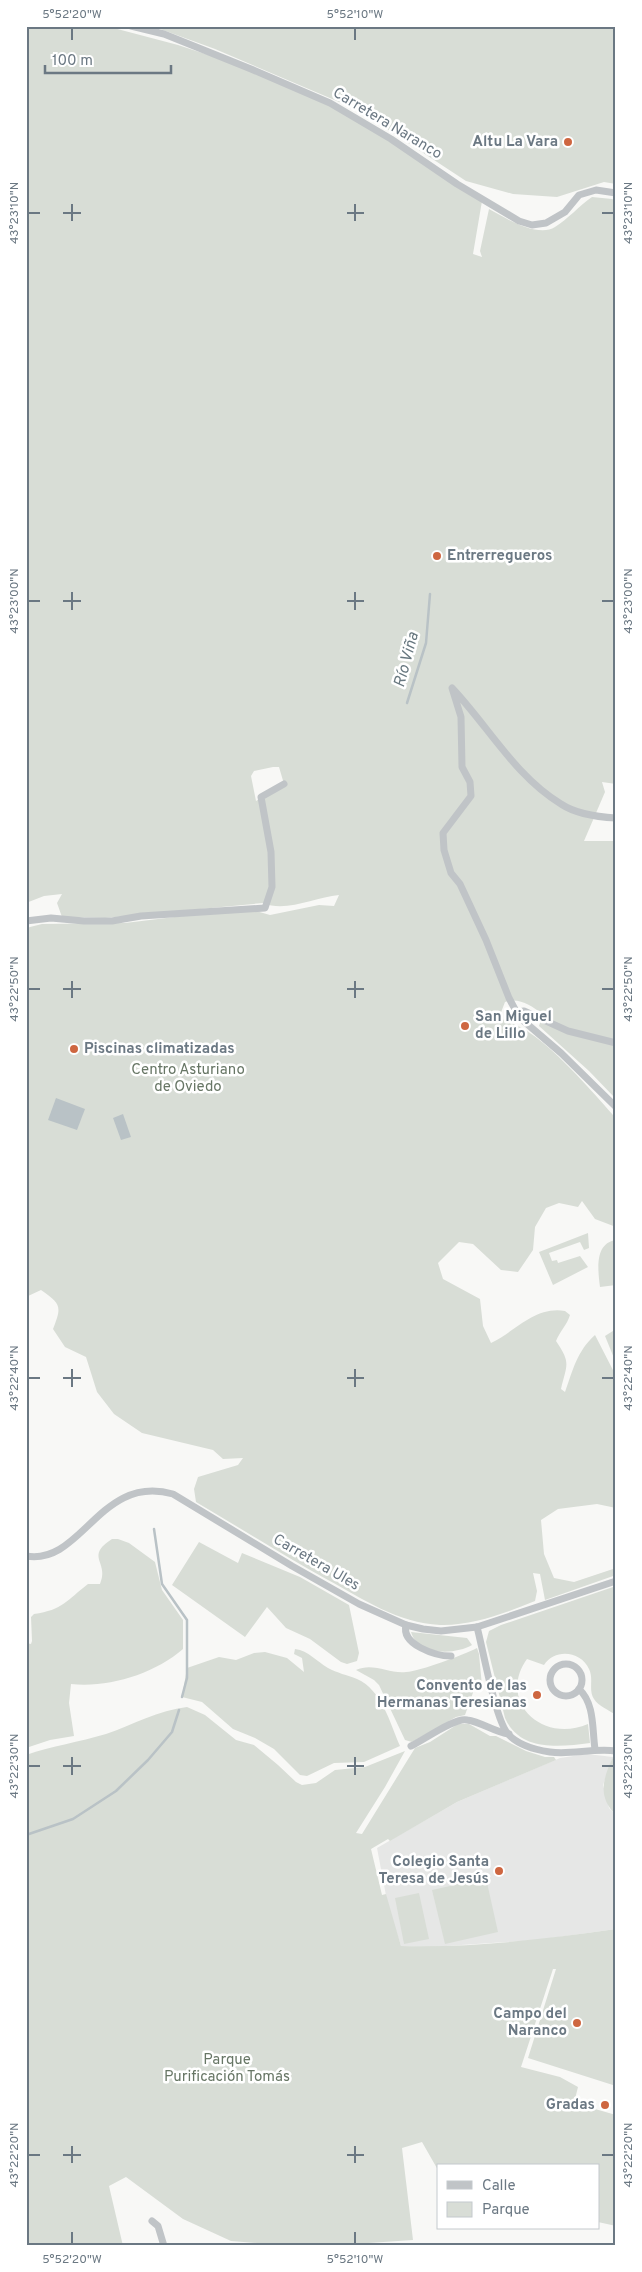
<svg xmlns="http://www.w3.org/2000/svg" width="642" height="2272" font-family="Overpass,sans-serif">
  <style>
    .built { fill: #e6e7e6 }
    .green { fill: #d8ddd6; fill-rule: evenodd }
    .water { fill: #b9c2c6 }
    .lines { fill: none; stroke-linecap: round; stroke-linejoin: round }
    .stream { stroke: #b9c2c6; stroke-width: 2.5 }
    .street { stroke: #c0c4c7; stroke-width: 7 }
    .ticks { fill: none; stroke: #6b7883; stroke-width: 2 }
    .poi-dot { fill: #ce6640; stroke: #fff; stroke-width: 2 }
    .labels { text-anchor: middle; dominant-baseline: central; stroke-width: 5; stroke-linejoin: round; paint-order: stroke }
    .street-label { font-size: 15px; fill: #6b7883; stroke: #fff }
    .poi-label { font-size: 15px; font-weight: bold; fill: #6b7883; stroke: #fff; text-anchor: end }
    .park-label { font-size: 15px; fill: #677665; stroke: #fff }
    .water-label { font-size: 16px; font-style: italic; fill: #67777f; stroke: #fff }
    .neatline { fill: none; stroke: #6b7883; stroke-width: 2 }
    .ticks-label { font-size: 12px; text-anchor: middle; fill: #6b7883 }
  </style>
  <rect width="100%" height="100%" fill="#f8f8f6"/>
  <polygon class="built" points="587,1754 613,1757 603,1785 609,1808 616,1815 616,1929 537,1940 431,1947 401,1946 388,1906 377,1848 457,1802 560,1758"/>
  <g class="green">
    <path d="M26,26H106L178,45L251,69L330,103L482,201L473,254L482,257L480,251L489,209C505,218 538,238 555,227C568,219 579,206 592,197L612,199L616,201V784L602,782L605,792L584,841H616V1099L589,1071L539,1026L543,1014C531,1006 519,997 505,1002L500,1015L505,1022C537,1025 593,1093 616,1118V1227L595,1219L582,1201L578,1207L559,1203L546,1208L535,1227L533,1250L518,1272L501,1270L473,1244L459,1242L438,1263L443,1279L480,1299L483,1326L491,1343C516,1331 535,1306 565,1311L570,1315C567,1325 560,1331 556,1341C571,1363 567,1364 561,1389L565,1392C573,1370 577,1351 595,1335L616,1376V1508L597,1504L558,1509L541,1520L544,1554L554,1578L574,1582L616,1568V1575L545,1600L540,1574L533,1573L537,1591L535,1601C506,1613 472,1626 440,1625C398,1623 363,1599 328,1580C283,1555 240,1528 196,1502L194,1489L198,1477L238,1465L243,1458L223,1459L213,1450L142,1433L114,1414L97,1392L86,1357L65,1347L53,1329C62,1306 61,1304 41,1290L26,1297V928L42,924L125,923L191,915L256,911L270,915L319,905L334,906L339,895C315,897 286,913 263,903L105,918L62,917L57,903L62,894L44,896L26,903ZM273,767H279L284,784L256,801L251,776L254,771Z"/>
    <polygon points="152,26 616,26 616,184 604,182 557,197 513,194 466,181 358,110 215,49"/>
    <polygon points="588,1233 589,1248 584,1250 580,1242 549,1253 552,1261 557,1260 558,1263 580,1256 588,1267 553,1285 539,1252"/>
    <path d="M616,1240V1285L600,1287C598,1271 594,1243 616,1240Z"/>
    <polygon points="616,1329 616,1363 605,1336"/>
    <path d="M112,1539H118L129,1543L155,1562L162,1590L183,1620V1649C154,1674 109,1688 71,1684L69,1703L74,1736L50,1740L26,1748V1643L31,1644L32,1641L31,1617L34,1614C63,1610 67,1600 88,1584H100C110,1562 84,1557 112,1539Z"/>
    <polygon points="199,1542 238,1563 242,1553 300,1577 349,1605 359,1653 357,1661 347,1664 341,1662 310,1639 286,1628 267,1607 245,1637 172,1585"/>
    <path d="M616,1586V1715C609,1710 598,1706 594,1699C588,1690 594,1679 589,1669C581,1651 555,1648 544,1665L527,1659C497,1701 542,1744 588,1724L590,1743C560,1747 520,1752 505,1718L486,1642L489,1631L501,1625Z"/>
    <path d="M411,1632L467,1638L472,1645C455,1655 418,1656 411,1632Z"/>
    <path d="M477,1648L479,1654L482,1686L475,1687L465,1715L456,1717L412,1742L405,1740L379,1685L374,1680L356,1670C373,1662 389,1674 406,1672C421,1671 463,1655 477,1648Z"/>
    <path d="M295,1649C309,1651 316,1661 328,1668C337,1673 347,1675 357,1679C382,1690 390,1723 400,1746L364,1762L334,1763L307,1776L300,1775L274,1749L255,1738L233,1729L202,1702L182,1697L187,1668L219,1657L236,1660L254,1653L265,1652L287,1658L304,1672L302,1658L294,1654Z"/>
    <path d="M187,1707L205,1715L236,1740L254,1745L278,1765L296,1782L302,1785L316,1783L335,1770L365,1767L405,1751L385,1787L356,1833L362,1834L415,1748L430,1742L458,1724H469L490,1736H496L526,1751L545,1757H554L556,1760L457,1802L390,1841L388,1839L371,1849L382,1895L386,1894L401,1946C473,1948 545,1939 616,1929V2086L528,2058L556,1969H553L521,2067L560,2077L578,2087L574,2103L616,2115L614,2162L616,2163V2226L598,2222V2166H438V2170L422,2142L402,2148L413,2240L324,2246H295L231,2241L183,2219L126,2177L109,2186L123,2246H26V1755C52,1746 79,1742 106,1734C132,1725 159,1710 187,1707Z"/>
    <path d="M613,1757L616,1758V1815C597,1797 603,1778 613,1757Z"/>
    <polygon points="486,1878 498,1932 445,1944 432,1890"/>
    <polygon points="419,1893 429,1939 404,1944 395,1898"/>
  </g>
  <g class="water">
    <polygon points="56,1098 85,1109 77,1130 48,1120"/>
    <polygon points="123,1114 131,1137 121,1140 113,1118"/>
  </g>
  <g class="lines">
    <g class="stream">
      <polyline points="407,703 426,643 430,594"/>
      <polyline points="154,1529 162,1584 187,1620 187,1678 182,1697"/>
      <polyline points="26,1835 73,1819 116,1791 148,1760 172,1732 179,1710"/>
    </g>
    <g class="street">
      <polyline points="131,26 164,34 251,69 330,103 391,139 457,184 519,221 532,225 546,223 565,212 579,195 596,190 616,193"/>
      <path d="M616,818C598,817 576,814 561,804C515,776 488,726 452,688L461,717L462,767L470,782L471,796L443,833L444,850L451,873L460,884L486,940L509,998L519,1017L561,1053L616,1107"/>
      <polyline points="26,921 51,918 84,921 112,921 141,916 265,908 272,887 271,852 261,797 284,784"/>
      <polyline points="518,1012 524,1011 568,1031 616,1043"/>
      <path d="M26,1556C82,1566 100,1473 173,1494L292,1566L359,1604L406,1625L423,1629L441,1631L477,1627L616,1581"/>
      <path d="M406,1625C401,1645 436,1656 451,1656"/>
      <path d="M477,1627C483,1649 495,1719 508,1734C518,1745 537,1750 550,1752C571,1755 593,1748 616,1751"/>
      <circle cx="566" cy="1680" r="16"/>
      <path d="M579,1689C595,1704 592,1729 595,1749"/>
      <path d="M411,1746C424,1740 455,1717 467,1720C482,1722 494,1732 509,1734"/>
      <polyline points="152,2221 158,2226 164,2246"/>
    </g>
  </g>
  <path class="ticks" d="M72,28V40M355,28V40M72,204V221M355,204V221M28,213H40M63,213H81M347,213H364M602,213H614M72,592V610M355,592V610M28,601H40M63,601H81M347,601H364M602,601H614M72,981V998M355,981V998M28,989H40M63,989H81M347,989H364M602,989H614M72,1369V1387M355,1369V1387M28,1378H40M63,1378H81M347,1378H364M602,1378H614M72,1757V1775M355,1757V1775M28,1766H40M63,1766H81M347,1766H364M602,1766H614M72,2146V2163M355,2146V2163M28,2155H40M63,2155H81M347,2155H364M602,2155H614M72,2232V2244M355,2232V2244"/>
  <g class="poi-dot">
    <circle cx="568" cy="142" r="5"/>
    <circle cx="437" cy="556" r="5"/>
    <circle cx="465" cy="1026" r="5"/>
    <circle cx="74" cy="1049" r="5"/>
    <circle cx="537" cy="1695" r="5"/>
    <circle cx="499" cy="1871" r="5"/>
    <circle cx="577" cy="2023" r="5"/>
    <circle cx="605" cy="2105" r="5"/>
  </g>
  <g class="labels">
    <g class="street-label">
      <text transform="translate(387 124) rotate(31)">Carretera Naranco</text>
      <text transform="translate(316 1563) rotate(30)">Carretera Ules</text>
    </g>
    <g class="poi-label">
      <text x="558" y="142">Altu La Vara</text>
      <text x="447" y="556" text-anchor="start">Entrerregueros</text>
      <text x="475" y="1017" text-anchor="start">San Miguel<tspan x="475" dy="17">de Lillo</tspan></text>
      <text x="84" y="1049" text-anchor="start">Piscinas climatizadas</text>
      <text x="527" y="1686">Convento de las<tspan x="527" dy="17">Hermanas Teresianas</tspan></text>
      <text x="489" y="1862">Colegio Santa<tspan x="489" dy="17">Teresa de Jesús</tspan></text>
      <text x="567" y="2014">Campo del<tspan x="567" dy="17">Naranco</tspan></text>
      <text x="595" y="2105">Gradas</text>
    </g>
    <g class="park-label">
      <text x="188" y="1070">Centro Asturiano<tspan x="188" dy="17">de Oviedo</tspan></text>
      <text x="227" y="2060">Parque<tspan x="227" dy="17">Purificación Tomás</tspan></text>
    </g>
    <g class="water-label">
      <text transform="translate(407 660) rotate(-75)">Río Viña</text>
    </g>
  </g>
  <rect width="642" height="2272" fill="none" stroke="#ffffff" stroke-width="55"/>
  <rect x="437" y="2164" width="162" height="65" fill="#ffffff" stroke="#c4c9cd"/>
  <rect x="447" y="2181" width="25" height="8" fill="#c0c4c7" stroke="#c4c9cd"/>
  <text x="482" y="2190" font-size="15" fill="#6b7883">Calle</text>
  <rect x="447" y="2202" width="25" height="15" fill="#d8ddd6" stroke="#c4c9cd"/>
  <text x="482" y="2214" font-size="15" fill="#6b7883">Parque</text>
  <path d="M45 65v8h126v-8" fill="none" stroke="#6b7883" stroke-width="2.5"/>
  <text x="52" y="65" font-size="15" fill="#6b7883" stroke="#ffffff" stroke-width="4" paint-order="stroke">100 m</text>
  <rect x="28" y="28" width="586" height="2216" class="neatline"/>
  <g class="ticks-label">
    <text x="72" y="18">5°52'20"W</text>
    <text x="355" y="18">5°52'10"W</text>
    <text transform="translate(14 213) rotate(-90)" y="4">43°23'10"N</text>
    <text transform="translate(628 213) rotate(-90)" y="4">43°23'10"N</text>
    <text transform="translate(14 601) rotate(-90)" y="4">43°23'00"N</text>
    <text transform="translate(628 601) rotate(-90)" y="4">43°23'00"N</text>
    <text transform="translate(14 989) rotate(-90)" y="4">43°22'50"N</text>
    <text transform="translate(628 989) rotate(-90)" y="4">43°22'50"N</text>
    <text transform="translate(14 1378) rotate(-90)" y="4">43°22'40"N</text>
    <text transform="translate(628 1378) rotate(-90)" y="4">43°22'40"N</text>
    <text transform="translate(14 1766) rotate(-90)" y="4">43°22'30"N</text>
    <text transform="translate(628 1766) rotate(-90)" y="4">43°22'30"N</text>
    <text transform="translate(14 2155) rotate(-90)" y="4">43°22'20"N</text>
    <text transform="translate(628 2155) rotate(-90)" y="4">43°22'20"N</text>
    <text x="72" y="2263">5°52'20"W</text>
    <text x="355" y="2263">5°52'10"W</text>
  </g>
</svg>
